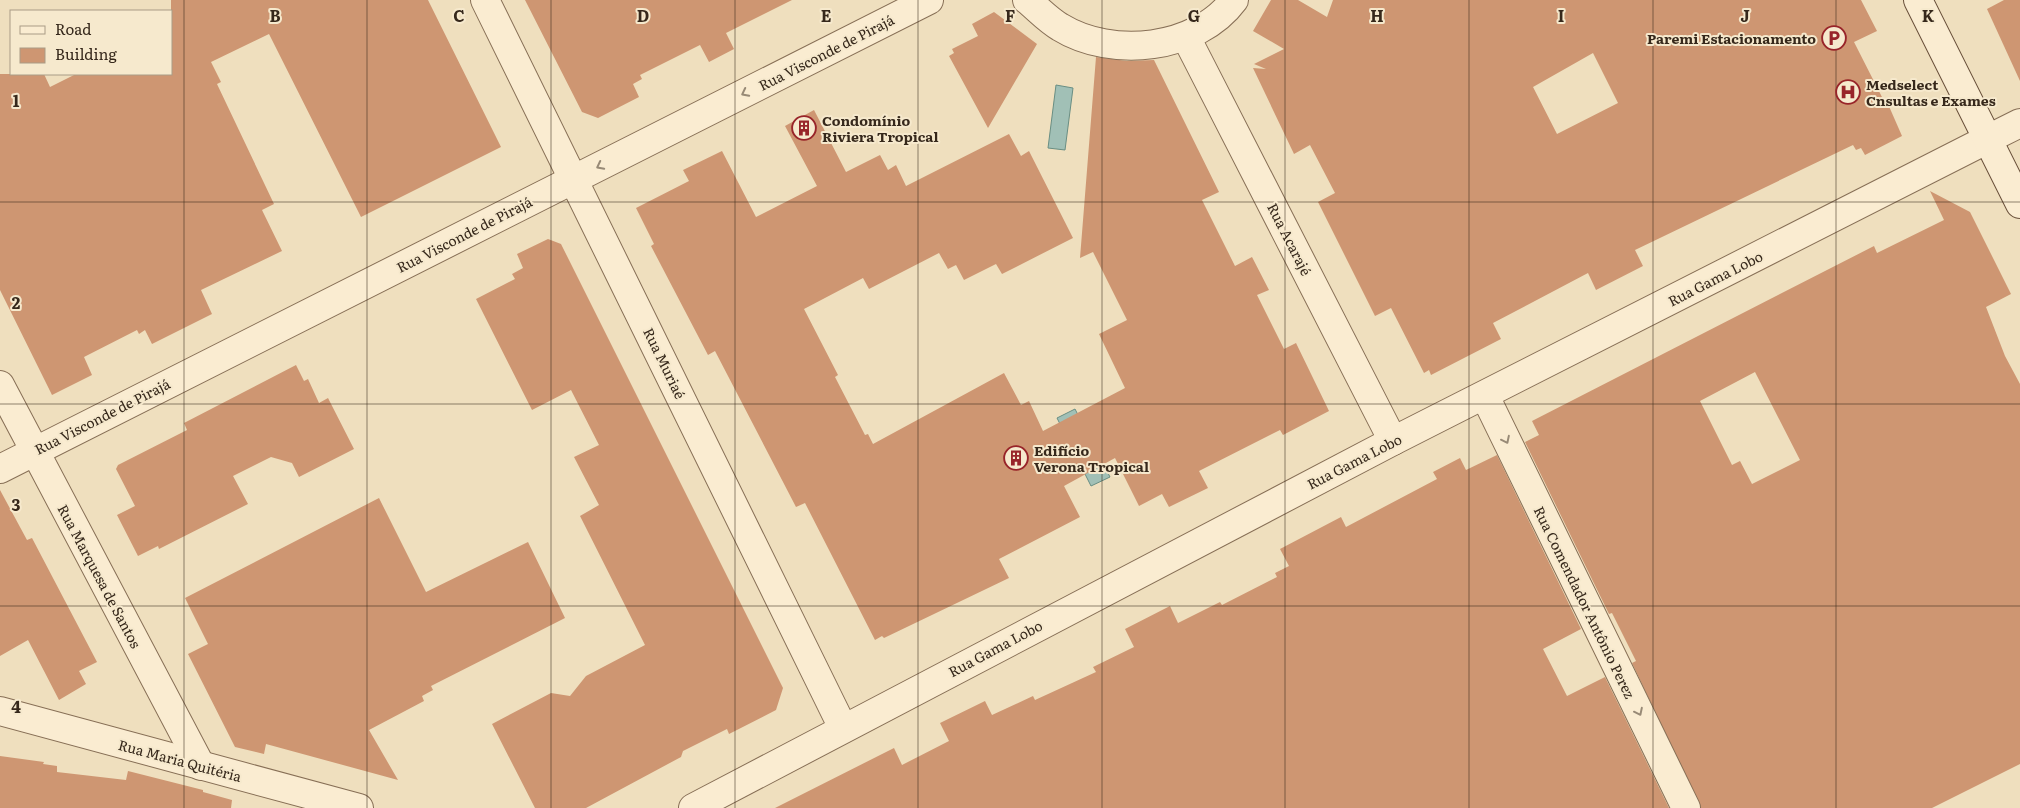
<svg xmlns="http://www.w3.org/2000/svg" width="2020" height="808" font-family="Literata,serif">
  <style>
    .water { fill: #a1c0b6; stroke: #698e83 }
    .building { fill: #ce9672; fill-rule: evenodd }
    .lines { fill: none; stroke-linecap: round; stroke-linejoin: round }
    .minor-casing { stroke: #876f56; stroke-width: 30 }
    .tertiary-casing { stroke: #876f56; stroke-width: 30 }
    .secondary-casing { stroke: #69503a; stroke-width: 30 }
    .minor { stroke: #faecd1; stroke-width: 28 }
    .tertiary { stroke: #faecd1; stroke-width: 28 }
    .secondary { stroke: #faecd1; stroke-width: 28 }
    .oneway { stroke: #988a76 }
    .grid { fill: none; stroke: #36281b; stroke-width: 1; stroke-opacity: 0.55 }
    .labels { text-anchor: middle; dominant-baseline: central; stroke-width: 4; stroke-linejoin: round; paint-order: stroke }
    .poi-label { font-size: 14px; font-weight: bold; fill: #36281b; stroke: #f6e9cd; text-anchor: start }
    .street-label { font-size: 14px; fill: #36281b; stroke: #f6e9cd }
    .grid-label { font-size: 16px; text-anchor: middle; font-weight: bold; fill: #36281b; stroke: #f6e9cd; stroke-width: 4; stroke-linejoin: round; paint-order: stroke }
  </style>
  <rect width="100%" height="100%" fill="#efdfbe"/>
  <g class="water">
    <polygon points="1056,85 1073,88 1065,150 1048,148"/>
    <polygon points="1075,409 1110,477 1091,486 1057,418"/>
  </g>
  <g class="building">
    <polygon points="171,0 428,0 501,147 361,217 269,34 211,62 221,82 217,84 274,204 262,210 282,251 201,290 212,314 152,344 145,330 139,334 137,330 84,357 92,375 52,395 0,290 0,74 44,74 50,87 76,74 171,74"/>
    <polygon points="525,0 792,0 726,33 734,49 709,62 700,45 640,75 642,79 633,84 639,97 598,118 582,112"/>
    <path d="M1271,0H1298L1327,17L1333,0H1861L1877,31L1854,42L1886,105L1888,104L1902,136L1865,155L1861,148L1856,150L1853,145L1635,250L1643,266L1596,290L1588,273L1493,323L1501,339L1431,375L1429,370L1424,373L1391,308L1375,316L1318,202L1335,193L1310,145L1294,154L1253,68L1266,69L1254,64L1284,49L1253,31ZM1593,53L1618,103L1557,134L1533,87Z"/>
    <polygon points="2004,0 2020,0 2020,81 1987,9"/>
    <polygon points="994,12 1037,44 988,128 949,56 954,53 952,49 978,36 972,24"/>
    <polygon points="1096,57 1127,61 1154,60 1219,192 1202,200 1235,266 1252,257 1269,290 1257,295 1284,349 1296,343 1329,411 1283,435 1280,430 1199,471 1208,488 1169,507 1162,494 1139,506 1115,458 1064,486 1080,517 999,559 1009,578 884,638 882,636 875,640 805,503 796,507 715,351 708,355 651,246 654,244 636,208 689,181 683,170 722,151 756,217 817,186 785,126 814,110 846,172 880,155 888,170 896,165 906,186 1009,134 1021,156 1029,151 1073,238 1002,274 996,264 964,280 956,265 948,269 939,253 869,289 863,278 804,309 838,375 835,377 865,435 868,434 873,444 1004,373 1021,405 1029,401 1043,431 1125,388 1099,334 1127,320 1093,252 1080,258"/>
    <path d="M1930,191L1970,212L2011,294L1986,307L2005,356L2020,384V764L1932,808H1701L1632,663L1636,661L1612,613L1609,614L1525,442L1539,435L1532,421L1874,246L1877,253L1944,220ZM1755,372L1800,460L1752,484L1740,461L1732,465L1700,401Z"/>
    <polygon points="548,239 561,244 783,688 776,710 729,734 727,729 683,751 681,757 586,808 535,808 492,724 551,693 570,696 586,676 645,645 580,516 599,505 574,457 599,445 571,390 532,410 476,299 515,279 512,274 523,268 517,254"/>
    <polygon points="296,365 304,381 308,379 319,403 328,398 354,449 299,477 292,463 271,457 233,476 248,504 159,549 158,546 138,556 117,515 135,506 116,469 118,465 187,430 184,423"/>
    <polygon points="1497,455 1581,629 1543,649 1567,696 1605,677 1669,808 775,808 894,748 902,765 949,741 940,723 985,701 992,715 1033,696 1035,700 1096,672 1093,667 1134,647 1125,629 1170,606 1178,623 1220,602 1222,605 1277,577 1275,573 1289,566 1280,549 1341,517 1346,527 1437,479 1433,472 1460,458 1466,470"/>
    <polygon points="0,490 27,540 32,538 97,662 79,671 86,684 59,700 28,640 0,656"/>
    <polygon points="379,498 426,592 528,542 565,618 431,686 433,690 422,696 424,701 369,730 398,780 266,744 264,754 235,747 188,654 208,644 185,598"/>
    <polygon points="0,756 44,762 43,764 57,766 57,772 126,780 128,771 203,790 203,792 232,800 231,808 0,808"/>
  </g>
  <g class="lines">
    <g class="minor-casing">
      <g id="minor">
        <path d="M1027,0C1038,9 1048,20 1060,27C1112,59 1197,50 1234,0"/>
        <polyline points="1186,37 1393,441"/>
        <polyline points="1988,139 2020,123"/>
        <polyline points="0,385 201,766"/>
        <polyline points="1485,396 1686,808"/>
        <polyline points="0,469 929,0"/>
        <polyline points="0,711 359,808"/>
      </g>
    </g>
    <g class="tertiary-casing">
      <g id="tertiary">
        <polyline points="485,0 843,728"/>
        <polyline points="693,808 1393,441 1988,139"/>
      </g>
    </g>
    <g class="secondary-casing">
      <polyline id="secondary" points="1918,0 2020,204"/>
    </g>
    <use href="#minor" class="minor"/>
    <use href="#tertiary" class="tertiary"/>
    <use href="#secondary" class="secondary"/>
  </g>
  <defs><path id="oneway-chevron" d="M-2-3.5L2.5 0L-2 3.5" fill="none" stroke-width="1.6" stroke-linecap="round" stroke-linejoin="round" transform="scale(1.25)"/></defs>
  <g class="oneway">
    <use href="#oneway-chevron" transform="translate(745 93) rotate(153)"/>
    <use href="#oneway-chevron" transform="translate(600 166) rotate(153)"/>
    <use href="#oneway-chevron" transform="translate(1506 440) rotate(64)"/>
    <use href="#oneway-chevron" transform="translate(1639 712) rotate(64)"/>
  </g>
  <path class="grid" d="M184,0V808M367,0V808M551,0V808M735,0V808M918,0V808M1102,0V808M1285,0V808M1469,0V808M1653,0V808M1836,0V808M0,202H2020M0,404H2020M0,606H2020"/>
  <defs>
    <g id="parking-ring" transform="scale(1.25)"><circle r="9.5" fill="#f6e9cd" stroke="#982429" stroke-width="1.5"/><path d="M-3.5-5.5H1a3.5 3.5 0 0 1 0 7H-1V5.5H-3.5ZM-1-3.4V-.6H.8a1.4 1.4 0 0 0 0-2.8Z" fill="#982429"/></g>
    <g id="hospital-ring" transform="scale(1.25)"><circle r="9.5" fill="#f6e9cd" stroke="#982429" stroke-width="1.5"/><path d="M-5-5h3v3.5h4V-5h3V5h-3V1.5h-4V5h-3Z" fill="#982429"/></g>
    <g id="building-ring" transform="scale(1.25)"><circle r="9.5" fill="#f6e9cd" stroke="#982429" stroke-width="1.5"/><path d="M-4-6H4V6H1V3H-1V6H-4ZM-2.5-4.3h1.7v1.8h-1.7ZM.8-4.3h1.7v1.8H.8ZM-2.5-1h1.7V.8h-1.7ZM.8-1h1.7V.8H.8Z" fill="#982429"/></g>
  </defs>
  <g fill-rule="evenodd">
    <use href="#parking-ring" x="1834" y="38"/>
    <use href="#hospital-ring" x="1848" y="92"/>
    <use href="#building-ring" x="804" y="128"/>
    <use href="#building-ring" x="1016" y="458"/>
  </g>
  <g class="labels">
    <g class="poi-label">
      <text x="1816" y="38" text-anchor="end">Paremi Estacionamento</text>
      <text x="1866" y="84">Medselect<tspan x="1866" dy="16">Cnsultas e Exames</tspan></text>
      <text x="822" y="120">Condomínio<tspan x="822" dy="16">Riviera Tropical</tspan></text>
      <text x="1034" y="450">Edifício<tspan x="1034" dy="16">Verona Tropical</tspan></text>
    </g>
    <g class="street-label">
      <text transform="translate(826 52) rotate(-27)">Rua Visconde de Pirajá</text>
      <text transform="translate(464 234) rotate(-27)">Rua Visconde de Pirajá</text>
      <text transform="translate(1290 239) rotate(63)">Rua Acarajé</text>
      <text transform="translate(1715 278) rotate(-27)">Rua Gama Lobo</text>
      <text transform="translate(665 363) rotate(64)">Rua Muriaé</text>
      <text transform="translate(102 416) rotate(-27)">Rua Visconde de Pirajá</text>
      <text transform="translate(1354 461) rotate(-27)">Rua Gama Lobo</text>
      <text transform="translate(100 576) rotate(62)">Rua Marquesa de Santos</text>
      <text transform="translate(1585 602) rotate(64)">Rua Comendador Antônio Perez</text>
      <text transform="translate(995 648) rotate(-28)">Rua Gama Lobo</text>
      <text transform="translate(180 760) rotate(15)">Rua Maria Quitéria</text>
    </g>
  </g>
  <g class="grid-label">
    <text x="275" y="22">B</text>
    <text x="459" y="22">C</text>
    <text x="643" y="22">D</text>
    <text x="826" y="22">E</text>
    <text x="1010" y="22">F</text>
    <text x="1194" y="22">G</text>
    <text x="1377" y="22">H</text>
    <text x="1561" y="22">I</text>
    <text x="1745" y="22">J</text>
    <text x="1928" y="22">K</text>
    <text x="16" y="107">1</text>
    <text x="16" y="309">2</text>
    <text x="16" y="511">3</text>
    <text x="16" y="713">4</text>
  </g>
  <rect x="10" y="10" width="162" height="65" fill="#f6e9cd" stroke="#a99c86"/>
  <rect x="20" y="26" width="25" height="8" fill="#faecd1" stroke="#a99c86"/>
  <text x="55" y="35" font-size="15" fill="#36281b">Road</text>
  <rect x="20" y="48" width="25" height="15" fill="#ce9672" stroke="#a99c86"/>
  <text x="55" y="60" font-size="15" fill="#36281b">Building</text>
</svg>
